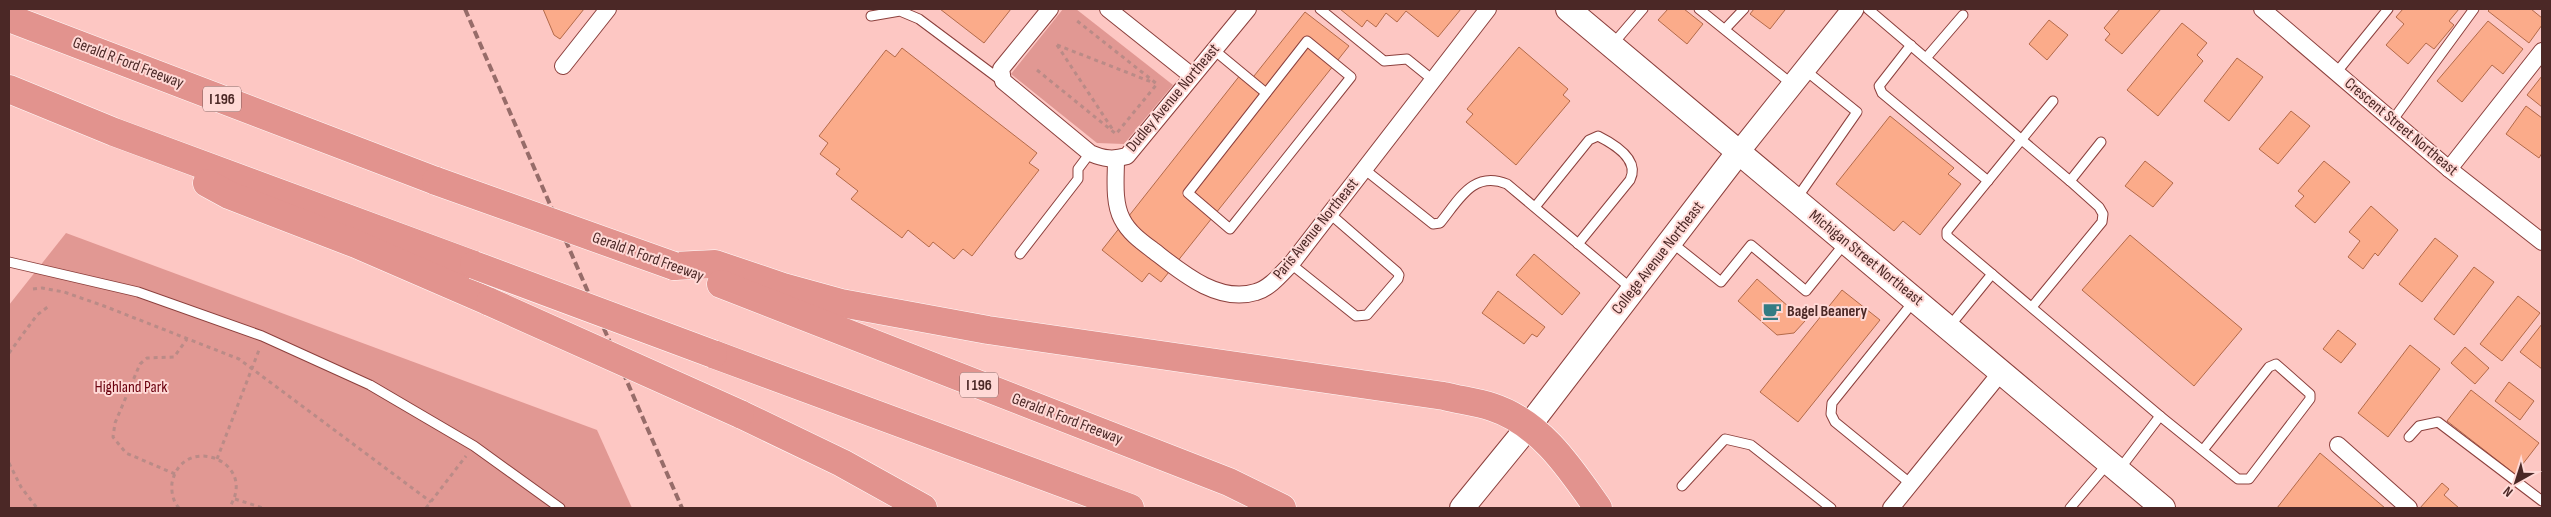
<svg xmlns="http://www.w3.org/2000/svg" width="2551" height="517" font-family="'Sofia Sans Condensed',sans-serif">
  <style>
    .green { fill: #e19893 }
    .building { fill: #fbab8a; stroke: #b36a4a }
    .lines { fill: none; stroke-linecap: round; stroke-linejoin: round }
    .service-casing { stroke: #8c403d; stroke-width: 11 }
    .minor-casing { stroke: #8c403d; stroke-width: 18 }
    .tertiary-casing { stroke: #8c403d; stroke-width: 23 }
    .secondary-casing { stroke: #8c403d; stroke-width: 26 }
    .motorway-casing { stroke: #fff; stroke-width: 29 }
    .path { stroke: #ba8b87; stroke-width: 3; stroke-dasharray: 4 4; stroke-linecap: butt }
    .service { stroke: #fff; stroke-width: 9 }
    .minor { stroke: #fff; stroke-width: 16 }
    .tertiary { stroke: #fff; stroke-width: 21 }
    .secondary { stroke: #fff; stroke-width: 24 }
    .motorway { stroke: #e2938e; stroke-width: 28 }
    .rail { stroke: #976c69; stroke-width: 4; stroke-dasharray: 8 4; stroke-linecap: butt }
    .motorway-bridge-casing { stroke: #fff; stroke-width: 29; stroke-linecap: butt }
    .motorway-bridge { stroke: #e2938e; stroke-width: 28 }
    .labels { text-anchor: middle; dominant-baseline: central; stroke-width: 4; stroke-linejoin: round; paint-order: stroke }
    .shield { fill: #ffd9d6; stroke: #815d5b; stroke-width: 1 }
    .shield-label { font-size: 15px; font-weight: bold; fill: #4b2826 }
    .street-label { font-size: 16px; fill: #4b2826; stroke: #ffd9d6 }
    .poi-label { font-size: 16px; font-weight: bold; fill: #4b2826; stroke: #ffd9d6; text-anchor: start }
    .park-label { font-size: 16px; fill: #6b020f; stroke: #ffd9d6 }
  </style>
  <rect width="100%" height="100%" fill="#fdc7c3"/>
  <g class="green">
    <polygon points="1063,9 1076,9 1173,85 1124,144 1097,143 1011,74"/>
    <polygon points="66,233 597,430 632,508 9,508 9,305"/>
  </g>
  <g class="building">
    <polygon points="543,9 584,9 560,39 554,35"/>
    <polygon points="940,9 1011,9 984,43"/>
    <polygon points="1340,9 1461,9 1438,37 1406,11 1397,22 1386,13 1376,27 1367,20 1362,27"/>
    <polygon points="1668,9 1684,9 1703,24 1687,44 1658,20"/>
    <polygon points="1754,9 1784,9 1785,10 1770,29 1750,14"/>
    <polygon points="2120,9 2161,9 2122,54 2105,40 2110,34 2104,28"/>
    <polygon points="2403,9 2459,9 2449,21 2454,25 2434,49 2426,43 2408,64 2386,45 2404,24 2396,17"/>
    <polygon points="2490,9 2531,9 2542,18 2542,25 2529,43 2488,11"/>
    <polygon points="1305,12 1349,46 1161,282 1149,273 1142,282 1102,250 1241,74 1250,81"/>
    <polygon points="2049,20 2068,35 2047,60 2029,44"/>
    <polygon points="2488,21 2523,49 2503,74 2492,65 2462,102 2437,81"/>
    <polygon points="2182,23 2207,43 2197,55 2203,61 2158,116 2127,90"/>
    <polygon points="1519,47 1568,89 1563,95 1570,101 1516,165 1466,122 1473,114 1467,109"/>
    <polygon points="902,48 1037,153 1029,163 1039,170 972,256 963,249 954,259 933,242 929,247 908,230 902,238 851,199 858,191 836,174 840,169 820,154 828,143 819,136 886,50 895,57"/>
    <polygon points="2237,58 2263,77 2229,121 2204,101"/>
    <polygon points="2542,76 2542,107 2527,95"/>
    <polygon points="2526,106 2542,118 2542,153 2539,158 2506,134"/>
    <polygon points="2291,111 2310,126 2278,164 2259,149"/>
    <polygon points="1890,116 1954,168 1948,174 1961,184 1920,235 1903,221 1894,231 1836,184"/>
    <polygon points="2145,161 2173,183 2153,207 2125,186"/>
    <polygon points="2324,161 2350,182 2315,223 2295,206 2304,196 2298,191"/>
    <polygon points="2371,206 2398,230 2378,256 2375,253 2363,269 2348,257 2360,241 2349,232"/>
    <polygon points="2130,235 2242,329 2194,386 2082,290"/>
    <polygon points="2435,238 2458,256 2422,302 2399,284"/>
    <polygon points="1534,254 1580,293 1562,315 1516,275"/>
    <polygon points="2474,267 2494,282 2454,335 2434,319"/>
    <polygon points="1757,279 1805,321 1794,333 1777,335 1738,301"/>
    <polygon points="1842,290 1880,320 1798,422 1760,392"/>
    <polygon points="1498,291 1545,327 1537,337 1532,334 1524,344 1482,313"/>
    <polygon points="2518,296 2540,313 2502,361 2480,344"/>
    <polygon points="2542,324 2542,369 2520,352"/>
    <polygon points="2338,330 2356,344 2341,363 2323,349"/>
    <polygon points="2410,345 2440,369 2388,437 2358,413"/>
    <polygon points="2465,347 2489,368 2475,384 2451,363"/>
    <polygon points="2509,382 2534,401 2520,420 2495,401"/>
    <polygon points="2471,390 2539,443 2515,474 2447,421"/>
    <polygon points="2320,453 2385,508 2277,508"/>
    <polygon points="2442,483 2449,489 2444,495 2459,508 2420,508"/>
  </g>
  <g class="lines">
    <g class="service-casing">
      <g id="service">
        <polyline points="1320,9 1384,61 1407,59 1433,80"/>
        <polyline points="1699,9 1793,85"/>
        <polyline points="1868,9 2070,181 2101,142"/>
        <polyline points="871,16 900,11 919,19 1002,81"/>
        <polyline points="1726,28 1744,9"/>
        <polygon points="1307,41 1351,77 1230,229 1188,193"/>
        <polyline points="1612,45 1643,9"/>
        <polyline points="1911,45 1879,86 1882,93 1988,181"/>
        <polyline points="1214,50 1266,93"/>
        <polyline points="1926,58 1963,15"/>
        <polyline points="2336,73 2388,9"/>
        <polyline points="2053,101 1947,231 1947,236 2160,416 2119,470"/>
        <polyline points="2392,121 2474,9"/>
        <path d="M1364,169L1433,224L1440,223C1459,200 1473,170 1507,184L1633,290"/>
        <polyline points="1797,198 1857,112 1805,70"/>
        <path d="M1535,207L1589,140L1598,136C1614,144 1640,160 1630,180L1578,244"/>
        <polyline points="1671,242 1721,282 1751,245 1806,291 1845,243"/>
        <polyline points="1020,254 1078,179 1078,169 1090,153"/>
        <polyline points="9,262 138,292 262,336 370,385 474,446 560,508"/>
        <polyline points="1291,264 1356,316 1367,315 1398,279 1399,275 1397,272 1329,213"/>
        <polyline points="2032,307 2102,222 2103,214 2099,207 2070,181"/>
        <polyline points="1949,327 1992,274"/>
        <polyline points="2160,416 2238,479 2249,479 2310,399 2310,394 2276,364 2269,367 2203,450"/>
        <polyline points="2409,437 2419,426 2438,422 2542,501"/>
        <polyline points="1911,484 1835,422 1831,414 1832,403 1914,301"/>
        <polyline points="1682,486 1725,439 1751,445 1831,508"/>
        <polyline points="2070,508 2109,462"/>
      </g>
    </g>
    <g class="minor-casing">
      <g id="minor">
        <path d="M1050,9L1001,69L1003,81L1090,153C1104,159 1113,160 1127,156L1248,9"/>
        <polyline points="1108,9 1192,76"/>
        <polyline points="2262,9 2449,169 2542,242"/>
        <polyline points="563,66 608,9"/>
        <path d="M1116,159C1116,177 1113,202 1122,219C1129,233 1142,242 1154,251C1181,272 1218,304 1256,292C1270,288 1281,274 1291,264L1488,9"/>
        <polyline points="2449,169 2542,51"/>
        <polyline points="2338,445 2409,508"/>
        <polyline points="1891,508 2002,371"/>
      </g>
    </g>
    <g class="tertiary-casing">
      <polyline id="tertiary" points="1738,153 1853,9"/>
    </g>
    <g class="secondary-casing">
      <g id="secondary">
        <polyline points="1568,9 2163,508"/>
        <polyline points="1462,508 1528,427 1738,153"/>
      </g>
    </g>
    <g class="motorway-casing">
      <g id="motorway">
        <polyline points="9,18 436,181"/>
        <polyline points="9,89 114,132 474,265"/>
        <polyline points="207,183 229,195 356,244 490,302"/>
        <path d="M674,266L715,264L783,287L841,303L988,330L1444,396C1459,400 1477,402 1492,407C1541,423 1570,468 1598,508"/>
        <polyline points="721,284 1229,482 1282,508"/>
        <polyline points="713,354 1130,508"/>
        <polyline points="740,414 842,463 923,508"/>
      </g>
    </g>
    <g class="path">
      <polyline points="1057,45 1154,83"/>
      <polyline points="1057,45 1113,130"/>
      <polyline points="1037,70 1116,134 1157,84 1076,20"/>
      <polyline points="33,289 42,288 64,292 104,306 239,359 431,502"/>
      <polyline points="9,353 37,315 49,306"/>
      <polyline points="217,459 259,350"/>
      <polyline points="9,463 21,487 37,508"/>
      <polyline points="175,474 126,453 113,437 115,423 140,364 147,358 174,357 187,339"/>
      <polyline points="235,499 263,508"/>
      <path d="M179,508C173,502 171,491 172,483C182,432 260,461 229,508"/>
      <polyline points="426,508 466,456"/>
    </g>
    <use href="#service" class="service"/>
    <use href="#minor" class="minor"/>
    <use href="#tertiary" class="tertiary"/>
    <use href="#secondary" class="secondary"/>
    <use href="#motorway" class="motorway"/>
    <polyline class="rail" points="465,9 682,508"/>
    <g class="motorway-bridge-casing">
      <g id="motorway-bridge">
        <polyline points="436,181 674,266"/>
        <polyline points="474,265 713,354"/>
        <polyline points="490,302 740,414"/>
      </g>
    </g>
    <use href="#motorway-bridge" class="motorway-bridge"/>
  </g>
  <defs>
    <g id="cafe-bare" transform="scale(1.5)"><path d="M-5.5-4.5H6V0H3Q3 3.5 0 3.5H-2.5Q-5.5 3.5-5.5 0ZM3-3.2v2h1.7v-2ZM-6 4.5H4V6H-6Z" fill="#347c83" stroke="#ffd9d6" stroke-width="2.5" paint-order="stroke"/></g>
  </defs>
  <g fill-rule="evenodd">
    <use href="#cafe-bare" x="1772" y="311"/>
  </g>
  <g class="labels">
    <g class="shield">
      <rect x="203" y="86.5" width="38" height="25" rx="4"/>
      <rect x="960" y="372.5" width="38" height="25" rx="4"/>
    </g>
    <g class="shield-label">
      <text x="222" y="99">I 196</text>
      <text x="979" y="385">I 196</text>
    </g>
    <g class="street-label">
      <text transform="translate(128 63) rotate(21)">Gerald R Ford Freeway</text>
      <text transform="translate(1173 98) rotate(-50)">Dudley Avenue Northeast</text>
      <text transform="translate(2401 127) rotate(40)">Crescent Street Northeast</text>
      <text transform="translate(1316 229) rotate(-51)">Paris Avenue Northeast</text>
      <text transform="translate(648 257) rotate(20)">Gerald R Ford Freeway</text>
      <text transform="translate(1658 258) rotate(-52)">College Avenue Northeast</text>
      <text transform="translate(1866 258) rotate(39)">Michigan Street Northeast</text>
      <text transform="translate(1067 419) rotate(21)">Gerald R Ford Freeway</text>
    </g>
    <g class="poi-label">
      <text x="1787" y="311">Bagel Beanery</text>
    </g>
    <g class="park-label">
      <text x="131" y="387">Highland Park</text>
    </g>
  </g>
  <rect width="2551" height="517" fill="none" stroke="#4b2826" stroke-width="20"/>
  <g transform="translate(2516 482) rotate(219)" stroke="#ffd9d6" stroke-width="4" paint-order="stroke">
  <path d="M0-4L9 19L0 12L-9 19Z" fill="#4b2826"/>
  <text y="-8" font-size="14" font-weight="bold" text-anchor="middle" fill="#4b2826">N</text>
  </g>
</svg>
